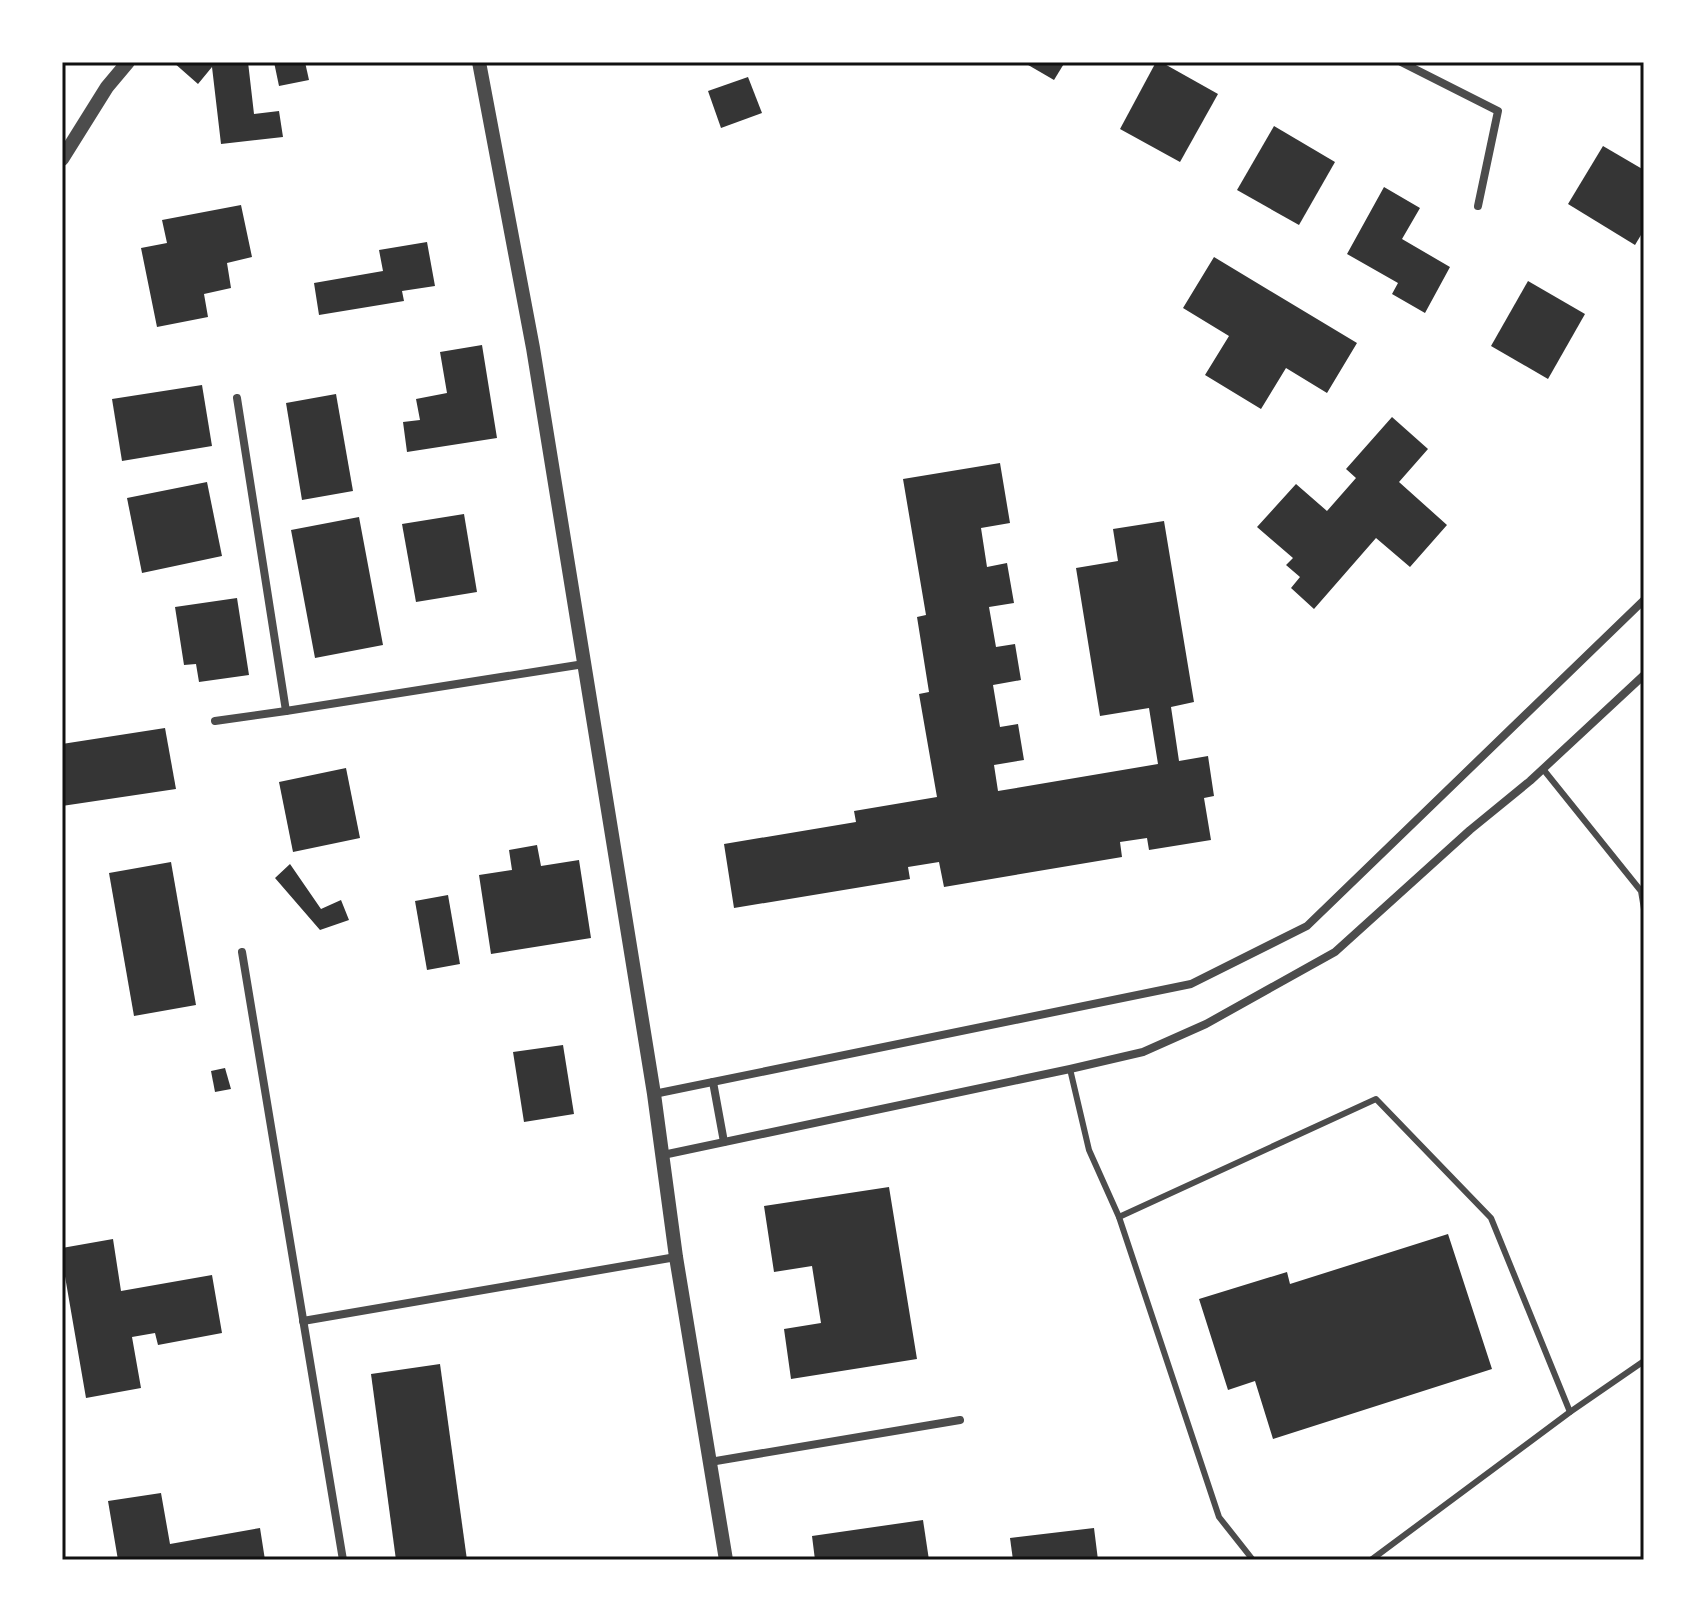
<svg xmlns="http://www.w3.org/2000/svg" width="1706" height="1622" font-family="'Public Sans',sans-serif">
  <style>
    .building { fill: #353535 }
    .lines { fill: none; stroke-linecap: round; stroke-linejoin: round }
    .service { stroke: #4c4c4c; stroke-width: 6 }
    .minor { stroke: #4c4c4c; stroke-width: 8 }
    .tertiary { stroke: #4c4c4c; stroke-width: 14 }
    .neatline { fill: none; stroke: #111; stroke-width: 3 }
  </style>
  <rect width="100%" height="100%" fill="#fff"/>
  <g class="building">
    <polygon points="173,62 248,62 254,114 279,111 283,137 221,144 212,67 198,84"/>
    <polygon points="274,62 305,62 309,80 279,86"/>
    <polygon points="1023,62 1065,62 1054,80"/>
    <polygon points="1156,62 1161,62 1218,94 1180,162 1120,129"/>
    <polygon points="748,77 762,113 721,128 708,91"/>
    <polygon points="1274,126 1335,162 1299,225 1237,190"/>
    <polygon points="1603,146 1644,170 1644,230 1635,245 1568,204"/>
    <polygon points="1384,187 1420,208 1402,239 1450,267 1425,313 1392,294 1398,283 1347,254"/>
    <polygon points="241,205 252,257 227,263 231,288 204,294 208,317 157,327 141,248 167,243 162,220"/>
    <polygon points="427,242 435,286 402,291 404,301 319,315 314,283 383,271 379,250"/>
    <polygon points="1214,257 1357,343 1327,393 1286,368 1261,409 1205,375 1229,336 1183,308"/>
    <polygon points="1528,281 1585,314 1548,379 1491,346"/>
    <polygon points="482,345 497,438 407,452 403,422 420,420 416,399 447,393 440,352"/>
    <polygon points="202,385 212,446 122,461 112,399"/>
    <polygon points="336,394 353,491 302,500 286,403"/>
    <polygon points="1392,417 1428,449 1399,482 1447,525 1410,567 1376,538 1314,609 1291,588 1300,577 1286,565 1293,558 1257,527 1296,484 1327,511 1356,478 1346,469"/>
    <polygon points="1000,463 1010,523 981,528 987,567 1007,563 1014,603 989,607 996,647 1015,644 1021,680 993,685 1000,727 1018,724 1024,760 994,765 998,791 1158,764 1149,708 1100,716 1076,568 1118,561 1113,529 1164,521 1194,702 1171,707 1179,761 1208,756 1214,796 1204,798 1211,840 1149,850 1147,838 1120,842 1122,857 944,887 939,862 908,867 910,879 734,908 724,844 856,822 854,811 937,797 919,694 929,692 917,617 926,615 903,479"/>
    <polygon points="207,482 222,556 142,573 127,498"/>
    <polygon points="464,514 477,592 416,602 402,524"/>
    <polygon points="359,517 383,645 315,658 291,530"/>
    <polygon points="237,598 249,675 199,682 196,664 184,665 175,607"/>
    <polygon points="165,728 176,789 62,806 62,744"/>
    <polygon points="346,768 360,838 293,852 279,782"/>
    <polygon points="537,845 541,866 579,860 591,938 491,954 479,875 512,870 509,850"/>
    <polygon points="171,862 196,1005 134,1016 109,873"/>
    <polygon points="290,864 321,909 341,900 349,920 320,930 275,878"/>
    <polygon points="448,895 460,964 427,970 415,901"/>
    <polygon points="563,1045 574,1114 524,1122 513,1052"/>
    <polygon points="225,1068 231,1089 215,1092 211,1071"/>
    <polygon points="889,1187 917,1359 791,1379 784,1329 821,1323 812,1266 774,1272 764,1206"/>
    <polygon points="1448,1234 1492,1369 1273,1439 1255,1381 1228,1390 1199,1299 1287,1272 1290,1284"/>
    <polygon points="113,1239 121,1291 212,1275 222,1333 158,1345 155,1333 132,1337 141,1388 86,1398 62,1259 62,1248"/>
    <polygon points="440,1364 467,1560 396,1560 371,1374"/>
    <polygon points="161,1493 170,1544 260,1528 265,1560 118,1560 108,1501"/>
    <polygon points="923,1520 929,1560 815,1560 812,1536"/>
    <polygon points="1094,1528 1098,1560 1013,1560 1010,1538"/>
  </g>
  <g class="lines">
    <g class="service">
      <polyline points="1543,769 1641,891 1644,909"/>
      <polyline points="1070,1069 1089,1150 1119,1217 1219,1517 1253,1560"/>
      <polyline points="1119,1217 1376,1099 1491,1218 1570,1412"/>
      <polyline points="1371,1560 1570,1412 1644,1361"/>
    </g>
    <g class="minor">
      <polyline points="1401,62 1498,111 1478,206"/>
      <polyline points="237,398 286,711 584,664"/>
      <polyline points="215,721 286,711"/>
      <polyline points="242,952 343,1560"/>
      <polyline points="713,1082 724,1142"/>
      <polyline points="654,1094 1191,984 1307,926 1644,600"/>
      <polyline points="663,1155 1070,1069 1143,1052 1206,1024 1335,952 1470,830 1530,781 1644,675"/>
      <polyline points="303,1321 676,1257"/>
      <polyline points="710,1462 960,1420"/>
    </g>
    <g class="tertiary">
      <polyline points="479,62 533,348 654,1094 676,1257 726,1560"/>
      <polyline points="62,159 107,87 128,62"/>
    </g>
  </g>
  <rect width="1706" height="1622" fill="none" stroke="#ffffff" stroke-width="128"/>
  <rect x="64" y="64" width="1578" height="1494" class="neatline"/>
</svg>
